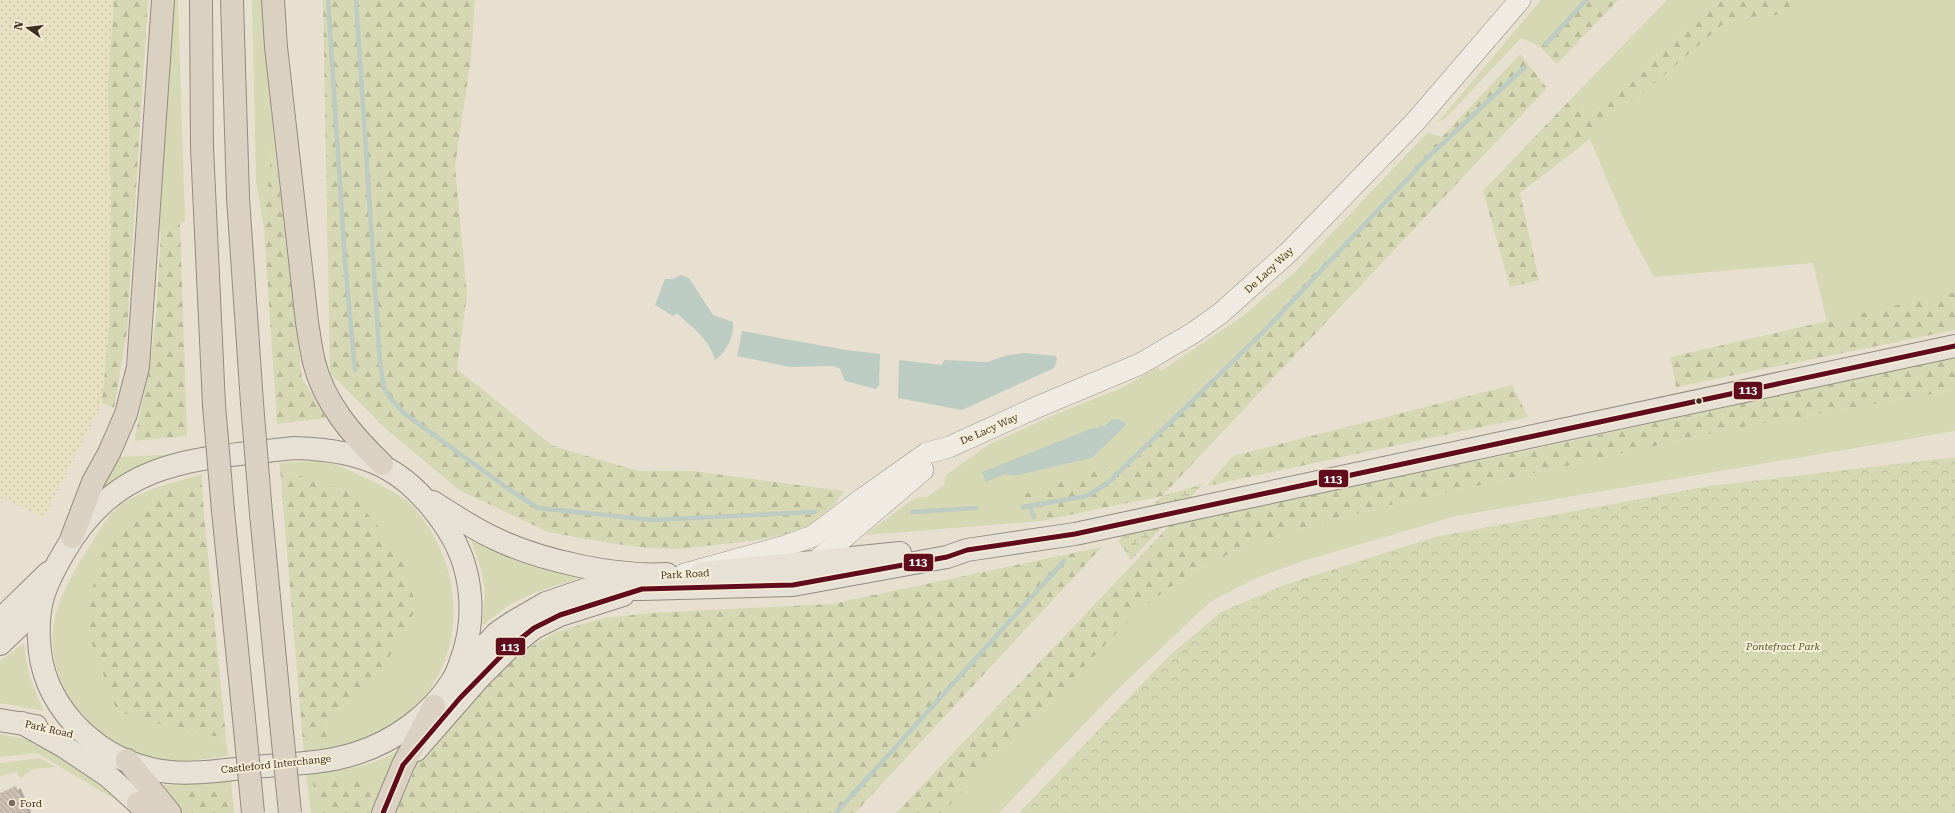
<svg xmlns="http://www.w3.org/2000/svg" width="1955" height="813" font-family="'Roboto Serif',serif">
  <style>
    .farmland { fill: url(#farmland-dots) }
    .green { fill: #d6d7b3; fill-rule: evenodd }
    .forest { fill: url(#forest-firs) }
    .wetland { fill: url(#wetland-marsh) }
    .park { fill: url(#park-crowns) }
    .water { fill: #bcccc2 }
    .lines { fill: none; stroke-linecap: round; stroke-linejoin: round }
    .stream { stroke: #bcccc2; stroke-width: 4.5 }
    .building { fill: url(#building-back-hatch); filter: url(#shadow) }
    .secondary-casing { stroke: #9c958a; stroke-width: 22 }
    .primary-casing { stroke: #928b80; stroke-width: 24 }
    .highway-casing { stroke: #928b80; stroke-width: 24 }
    .secondary { stroke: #efebe3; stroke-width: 21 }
    .primary { stroke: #e6e1d4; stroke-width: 22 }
    .highway { stroke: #dad1c2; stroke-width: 22 }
    .highway-bridge-casing { stroke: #928b80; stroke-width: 24; stroke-linecap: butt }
    .highway-bridge { stroke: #dad1c2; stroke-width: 22 }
    .bus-1-casing { stroke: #f7eed8; stroke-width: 8 }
    .bus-1 { stroke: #600c1c; stroke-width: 5 }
    .bus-dot { fill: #3d2e20; stroke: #f7eed8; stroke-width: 1.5 }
    .poi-dot { fill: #786c5e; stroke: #f7eed8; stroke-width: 1.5 }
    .labels { text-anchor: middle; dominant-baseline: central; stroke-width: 4; stroke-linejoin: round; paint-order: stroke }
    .street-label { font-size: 10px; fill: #3d2e20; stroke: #f7eed8 }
    .park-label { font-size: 10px; font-style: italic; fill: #4d5a26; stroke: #f7eed8 }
    .poi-label { font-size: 10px; fill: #3d2e20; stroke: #f7eed8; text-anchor: start }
    .line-badge { stroke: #f7eed8; stroke-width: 1.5 }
    .badge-label { font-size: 11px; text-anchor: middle; font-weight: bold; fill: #fff }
  </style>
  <defs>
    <pattern id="farmland-dots" width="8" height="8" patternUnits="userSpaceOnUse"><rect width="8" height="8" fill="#e6dfc2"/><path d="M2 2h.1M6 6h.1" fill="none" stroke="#c6c0a6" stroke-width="1.8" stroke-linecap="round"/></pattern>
    <pattern id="forest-firs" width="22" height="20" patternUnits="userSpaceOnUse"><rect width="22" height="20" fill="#d6d7b3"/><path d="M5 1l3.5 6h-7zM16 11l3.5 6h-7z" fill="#b9b99a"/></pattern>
    <pattern id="wetland-marsh" width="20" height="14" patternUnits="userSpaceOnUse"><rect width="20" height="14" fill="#d6d7b3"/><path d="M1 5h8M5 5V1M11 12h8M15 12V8" fill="none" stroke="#b9b99a"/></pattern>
    <pattern id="park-crowns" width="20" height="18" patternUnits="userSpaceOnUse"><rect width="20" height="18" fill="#d6d7b3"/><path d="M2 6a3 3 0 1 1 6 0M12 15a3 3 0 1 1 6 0" fill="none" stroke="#b9b99a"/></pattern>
    <pattern id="building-back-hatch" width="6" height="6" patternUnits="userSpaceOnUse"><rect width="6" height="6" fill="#cbbfb2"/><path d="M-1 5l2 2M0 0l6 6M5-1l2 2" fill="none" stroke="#afa499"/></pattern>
    <filter id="shadow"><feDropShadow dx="4.5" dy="2.5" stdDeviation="0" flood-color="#0004"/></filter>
  </defs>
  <rect width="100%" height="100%" fill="#e7e0d1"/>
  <polygon class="farmland" points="0,0 114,0 108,83 111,205 109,325 102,403 44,518 0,497"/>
  <g class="green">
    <polygon points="171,0 178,0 185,221 156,234"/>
    <polygon points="252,0 264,0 273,132 264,229 256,182"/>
    <polygon points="1541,0 1579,0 1539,46 1521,38 1446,118 1437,123"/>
    <polygon points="1667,0 1716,0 1590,114 1568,102"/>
    <polygon points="1794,0 1955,0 1955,292 1827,322 1813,263 1654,277 1628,229 1590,139 1729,19 1787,14"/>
    <path d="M1427,133L1442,137L1240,352L1117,463L1015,497L1040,521L867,535V533L915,498L927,497L944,485L946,475L988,445L1056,414L1122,388L1158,367L1161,371L1243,316L1294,273ZM1125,423V426L1092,458L1014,476L1005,474L1107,425Z"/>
    <polygon points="1955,390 1955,431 1456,516 1303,561 1256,578 1210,602 1117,690 999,813 942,813 1139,610 1188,574 1246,546 1292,531 1386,506 1736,428"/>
    <path d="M184,454C154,461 128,471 103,491L99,487L115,457Z"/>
    <path d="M312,461C319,462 326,462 333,464C349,469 400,493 411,504C476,576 468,688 378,734C356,746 328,748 304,753L303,742L327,740L326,722L380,674L350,492L280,469L279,463Z"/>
    <path d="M202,474V484L158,492L139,514L117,711L183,731L226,738L228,756C208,758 185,763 165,761C149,759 124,751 111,742C102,737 94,727 87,719C81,712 74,705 70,698C37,644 55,600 86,552C94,540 101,525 111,514C131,491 174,483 202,474Z"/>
    <path d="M469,534C508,558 540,569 586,576L539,591L509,605L482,626L485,590L481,569Z"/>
    <path d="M24,643C26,669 33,688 44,711L0,703V661Z"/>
    <polygon points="0,734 34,741 68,755 142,813 130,813 126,806 111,797 37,753 0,757"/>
    <path d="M408,743L378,813H369L314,782L317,813H311L306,774C332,771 360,769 384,758C392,754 400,748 408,743Z"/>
    <polygon points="40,758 56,767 33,769 20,778 16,772 0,776 0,763"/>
    <polygon points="231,781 234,813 230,813 227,789 180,791 192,813 182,813 163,785"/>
  </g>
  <g class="forest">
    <polygon points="114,0 148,0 127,331 114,408 102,403 109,325 111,205 108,83"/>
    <polygon points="323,0 475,0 471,58 455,166 467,296 457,369 553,446 638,471 692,471 844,491 834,505 807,527 798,532 757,540 679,549 651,548 615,544 548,532 459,490 384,427 330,373"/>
    <polygon points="1579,0 1618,0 1557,64 1539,46"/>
    <polygon points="1716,0 1794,0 1787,14 1729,19 1590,139 1520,193 1539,280 1510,287 1483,191 1568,102 1590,114"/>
    <polygon points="1520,54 1547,88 1162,496 1040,521 1015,497 1117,463 1240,352"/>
    <polygon points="273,132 302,378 326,418 277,424 264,229"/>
    <polygon points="180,223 187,436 134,441 149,372 156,315 161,232"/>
    <polygon points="1955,292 1955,330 1676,387 1670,357"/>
    <polygon points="1955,357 1955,390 1736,428 1386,506 1292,531 1246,546 1188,574 1139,610 942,813 896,813 1172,523 1530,450"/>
    <polygon points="1512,385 1528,417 1207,486 1233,456"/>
    <polygon points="280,469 350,492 404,558 416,609 380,674 326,722 327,740 303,742"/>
    <polygon points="202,484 204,515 226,738 183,731 117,711 85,625 101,549 139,514 158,492"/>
    <polygon points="1102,547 855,813 396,813 417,764 498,666 554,633 603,618 652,613 831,604"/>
    <polygon points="377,777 369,813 317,813 313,782"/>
    <polygon points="228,789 230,813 192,813 180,791"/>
  </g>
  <polygon class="wetland" points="1203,484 1131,560 1118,541 1162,496"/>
  <polygon class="park" points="1955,457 1955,813 1019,813 1168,657 1221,612 1284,585 1435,537 1710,486"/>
  <g class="water">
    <path d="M681,275L689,278L713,315L733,322C735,334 726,353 715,360C708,337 693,329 677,313L673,316L655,305L665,279H673Z"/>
    <polygon points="742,331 846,350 880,354 879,386 876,389 845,381 840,369 833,366 790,367 737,356"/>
    <polygon points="1025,353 1056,356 1057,360 1054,368 962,410 898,398 899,360 942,365 944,360 987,362 1008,355"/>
    <polygon points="1118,419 1125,423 1125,426 1092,458 1014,476 1005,474 986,482 982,472 1093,428 1099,428 1100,424 1104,427 1111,420"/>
  </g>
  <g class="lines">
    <g class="stream">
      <polyline points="328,0 345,262 355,370"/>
      <polyline points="356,0 380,362 384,388 391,399 405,414 507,488 538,508 653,520 815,512"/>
      <polyline points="1546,44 1586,0"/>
      <polyline points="1030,506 1034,517"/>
      <polyline points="1023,507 1087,496 1109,482 1265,330 1429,156 1524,68"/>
      <polyline points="912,512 976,508"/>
      <polyline points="836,813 1064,561"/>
    </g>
  </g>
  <polygon class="building" points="16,786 28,813 0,813 0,793"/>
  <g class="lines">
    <g class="secondary-casing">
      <g id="secondary">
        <polyline points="808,568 923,470"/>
        <polyline points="684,574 785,546 813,536 862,499 927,453 949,447 1035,408 1140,364 1193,333 1221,313 1290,251 1415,122 1520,0"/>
      </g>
    </g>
    <g class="primary-casing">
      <g id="primary">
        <path d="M295,448C366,450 408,468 448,530C472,567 477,616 462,658C459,666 457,674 452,681C431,715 394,741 357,753C324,764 288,764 254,767C221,770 184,777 151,769C91,754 41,703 39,640C37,604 45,585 63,554C118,457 197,459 295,448Z"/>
        <path d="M433,502C453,515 474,529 496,539C542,561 616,577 667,574"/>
        <polyline points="702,573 900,553"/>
        <polyline points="0,620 48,573"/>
        <polyline points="0,644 20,625 41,597"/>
        <polyline points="454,679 497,633 513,622 546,603 587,589 642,589 793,585 947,557 967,550 1075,534 1955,346"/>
        <polyline points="0,720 36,726"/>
        <polyline points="22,723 63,746 108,776 138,803"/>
        <polyline points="416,750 478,679 510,647 534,628 560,615 623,595"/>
      </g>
    </g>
    <g class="highway-casing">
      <g id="highway">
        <polyline points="201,0 202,147 214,405"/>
        <polyline points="232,0 238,198 252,403"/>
        <path d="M273,0L276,47L307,322C309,335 311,349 314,362C324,403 353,436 382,464"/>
        <polyline points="223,511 245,729"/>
        <polyline points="261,514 281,722"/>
        <polyline points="72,537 93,482 109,453 126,414 138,367 163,0"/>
        <polyline points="127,760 170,813"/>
        <polyline points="138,803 146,813"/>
        <polyline points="383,813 403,765 434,706"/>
      </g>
    </g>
    <use href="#secondary" class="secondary"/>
    <use href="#primary" class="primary"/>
    <use href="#highway" class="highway"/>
    <g class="highway-bridge-casing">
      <g id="highway-bridge">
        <polyline points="252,403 261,514"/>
        <polyline points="214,405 223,511"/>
        <polyline points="281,722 290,813"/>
        <polyline points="245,729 253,813"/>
      </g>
    </g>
    <use href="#highway-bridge" class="highway-bridge"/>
    <g class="bus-1-casing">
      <polyline id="bus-1" points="383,813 403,765 460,698 510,647 534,628 560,615 642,589 793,585 947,557 967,550 1075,534 1955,346"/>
    </g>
    <use href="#bus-1" class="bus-1"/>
  </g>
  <circle class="bus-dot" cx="1699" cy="401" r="3.5"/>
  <circle class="poi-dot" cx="12" cy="803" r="4"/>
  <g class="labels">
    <g class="street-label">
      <text transform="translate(1269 270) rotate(-43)">De Lacy Way</text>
      <text transform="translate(989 429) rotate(-24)">De Lacy Way</text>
      <text transform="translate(685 574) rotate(-3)">Park Road</text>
      <text transform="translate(49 729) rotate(13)">Park Road</text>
      <text transform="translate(276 764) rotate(-6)">Castleford Interchange</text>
    </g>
    <g class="park-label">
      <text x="1783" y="646">Pontefract Park</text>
    </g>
    <g class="poi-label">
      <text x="20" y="803">Ford</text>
    </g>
  </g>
  <g class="line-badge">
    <rect x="1733" y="381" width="30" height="19" rx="4" fill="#600c1c"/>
    <rect x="1318" y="469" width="31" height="19" rx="4" fill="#600c1c"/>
    <rect x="903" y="553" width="31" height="19" rx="4" fill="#600c1c"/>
    <rect x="495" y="637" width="31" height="19" rx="4" fill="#600c1c"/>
  </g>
  <g class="badge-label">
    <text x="1748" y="394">113</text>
    <text x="1333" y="483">113</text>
    <text x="918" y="566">113</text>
    <text x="510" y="651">113</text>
  </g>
  <g transform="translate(28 28) rotate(284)" stroke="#f7eed8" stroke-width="3" paint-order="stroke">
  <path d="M0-3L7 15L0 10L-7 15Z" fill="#3d2e20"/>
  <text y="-6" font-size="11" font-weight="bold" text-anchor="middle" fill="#3d2e20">N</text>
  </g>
</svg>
